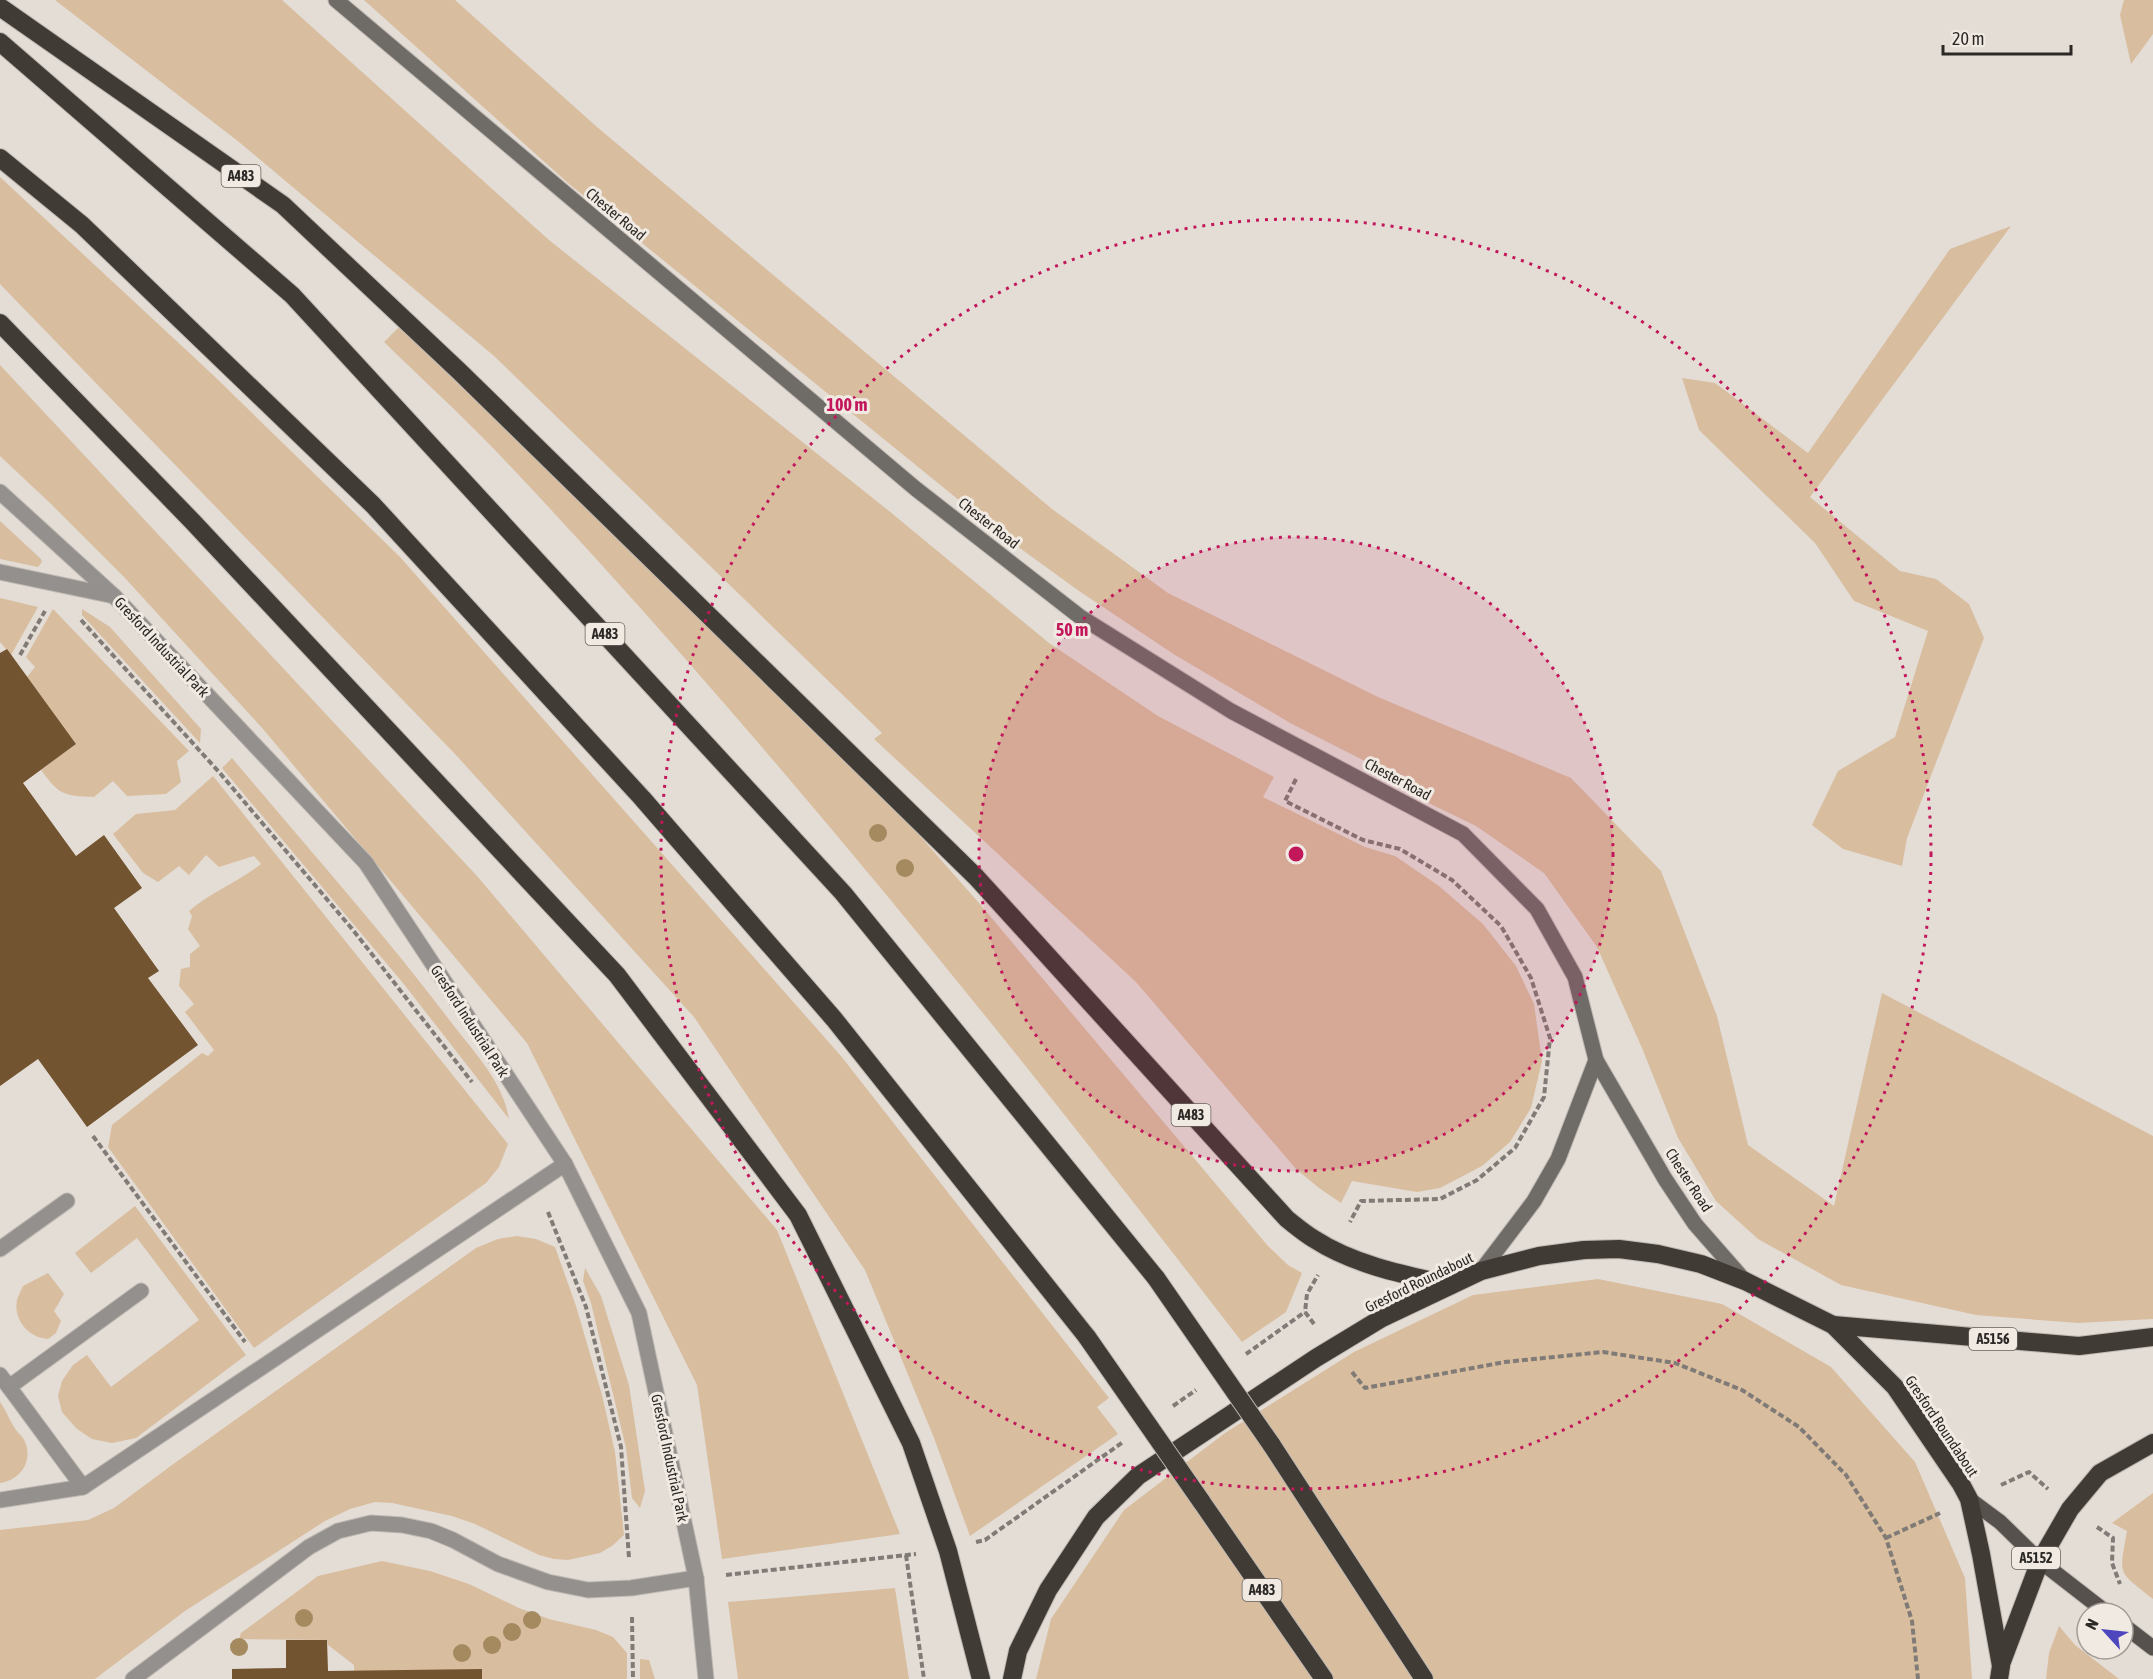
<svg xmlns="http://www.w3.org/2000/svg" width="2153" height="1679" font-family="'Asap Condensed',sans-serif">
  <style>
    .green { fill: #d8bd9f }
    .building { fill: #725430 }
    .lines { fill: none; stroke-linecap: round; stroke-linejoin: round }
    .lane-casing { stroke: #bfb9b3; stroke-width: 17 }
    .secondary-casing { stroke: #bfb9b3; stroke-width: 17 }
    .primary-casing { stroke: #bfb9b3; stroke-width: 17 }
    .highway-casing { stroke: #bfb9b3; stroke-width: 20 }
    .path { stroke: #807b76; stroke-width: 4; stroke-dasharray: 6 3; stroke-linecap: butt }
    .lane { stroke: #93908d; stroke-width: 15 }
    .secondary { stroke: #6f6b67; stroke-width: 15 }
    .primary { stroke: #56514c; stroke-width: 15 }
    .highway { stroke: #413b35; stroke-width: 18 }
    .highway-bridge-casing { stroke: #bfb9b3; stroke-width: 20; stroke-linecap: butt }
    .highway-bridge { stroke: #413b35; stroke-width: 18 }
    .tree { fill: #a58a60 }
    .ring { fill: none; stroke: #c2185b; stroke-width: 3; stroke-dasharray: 3 6 }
    .labels { text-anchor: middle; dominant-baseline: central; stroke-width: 6; stroke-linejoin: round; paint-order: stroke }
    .shield { fill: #f1eae3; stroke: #66625e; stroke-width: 1.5 }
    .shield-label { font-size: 14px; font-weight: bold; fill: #2b2825 }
    .street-label { font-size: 15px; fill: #2b2825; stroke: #f1eae3 }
    .centre { fill: #c2185b; stroke: #f1eae3; stroke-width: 3 }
    .ring-label { font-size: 18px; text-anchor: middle; font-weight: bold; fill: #c2185b; stroke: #f1eae3; stroke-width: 6; stroke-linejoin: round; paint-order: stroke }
  </style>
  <rect width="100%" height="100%" fill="#e4ddd6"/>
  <g class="green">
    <polygon points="55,0 282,0 549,240 889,511 1049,643 1158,716 1274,777 1263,797 1365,847 1395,856 1439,886 1483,924 1516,966 1534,1004 1542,1061 1531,1108 1510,1142 1482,1166 1440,1188 1417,1192 1352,1181 1341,1203 1319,1188 1296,1169 1136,982 874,739 882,733 494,356 239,142"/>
    <polygon points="364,0 455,0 597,127 1052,509 1168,593 1378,697 1571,778 1661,871 1717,1016 1748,1145 1834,1206 1882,993 2153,1136 2153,1319 2078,1323 1976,1315 1841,1285 1758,1239 1716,1201 1678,1138 1642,1048 1597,947 1544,873 1476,826 1412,795 1417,785 1402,780 1292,724 1175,655 1079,591 1002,535 568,183"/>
    <polygon points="2124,0 2153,0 2153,34 2131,64 2120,15"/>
    <polygon points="0,177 212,374 400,557 841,1056 1109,1398 1097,1407 1118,1434 970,1536 934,1438 865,1270 694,1017 455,754 0,284"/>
    <polygon points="2011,226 1810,497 1900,571 1936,579 1969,604 1984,638 1907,838 1902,866 1843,849 1812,825 1838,771 1895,737 1928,631 1854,601 1815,543 1699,430 1682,378 1715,383 1808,453 1950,249"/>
    <path d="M399,327L742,656L889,801L979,903L1268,1246L1288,1265L1302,1273L1286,1312L1242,1342C1076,1127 907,914 729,709C652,620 574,533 493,448C458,412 420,377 384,342Z"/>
    <polygon points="0,365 477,876 777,1230 900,1534 722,1559 697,1385 527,1043 263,729 124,577 51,504 0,456"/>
    <polygon points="0,521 41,559 42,562 38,567 0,559"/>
    <polygon points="0,598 38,607 11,655 0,642"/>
    <path d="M53,609L189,751L177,761L181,782L166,794L127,796L113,781L94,797C62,796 59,794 41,770L76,744L27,677L35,667L26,657Z"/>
    <polygon points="82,609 110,627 201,729 200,743 82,615"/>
    <path d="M232,758C306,846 382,931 451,1022C473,1051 503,1081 509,1119L403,983L222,768Z"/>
    <path d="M213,776L508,1144L499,1167L486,1183L254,1348L108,1147L112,1125L202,1053L208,1056L214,1050L185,1012L194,1004L179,986L181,969L190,967V954L200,946L188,929L192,916L189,911C211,892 238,882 261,864L254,856L219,867L206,855L189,875L179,866L158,882L143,873L113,834L136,814L175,810Z"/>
    <polygon points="135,1206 246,1355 136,1438 112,1443 92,1439 77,1429 62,1412 58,1396 62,1381 73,1365 87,1355 111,1387 199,1320 137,1238 91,1273 75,1253"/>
    <polygon points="517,1236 536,1239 555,1247 576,1306 602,1395 615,1452 624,1535 612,1546 600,1553 568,1560 554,1559 539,1555 475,1524 452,1516 392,1503 375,1502 350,1509 325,1521 185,1611 95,1679 0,1679 0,1530 88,1520 114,1508 172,1465 476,1248 498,1239"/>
    <polygon points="585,1268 601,1296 629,1385 645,1491 640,1508 632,1498 626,1448 591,1303 583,1281"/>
    <path d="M48,1273L64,1294L54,1311L61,1321L56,1333L48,1339C29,1338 13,1320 17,1300C18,1296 21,1291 23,1286Z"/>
    <polygon points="1598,1279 1722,1304 1831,1367 1915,1462 1965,1578 1972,1679 1036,1679 1051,1619 1124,1510 1225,1433 1354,1352 1473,1295"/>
    <path d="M0,1402C6,1410 9,1419 14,1427C16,1431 20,1434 23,1438C35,1458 22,1480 0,1483Z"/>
    <path d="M2153,1493V1599C2117,1570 2119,1577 2127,1531L2112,1523Z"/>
    <polygon points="382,1561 430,1571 469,1584 519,1608 549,1619 596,1630 613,1637 627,1653 627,1679 482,1679 354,1671 354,1665 328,1645 327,1640 239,1639 241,1633 318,1576"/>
    <polygon points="895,1588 909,1679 738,1679 728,1602"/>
    <polygon points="2059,1626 2075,1645 2119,1679 2046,1679 2049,1653"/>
    <polygon points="640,1659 649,1660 655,1679 640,1679"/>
  </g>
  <g class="building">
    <polygon points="7,649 76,744 23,783 76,856 104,835 142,888 114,908 159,971 148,978 198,1045 87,1127 38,1059 0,1086 0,653"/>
    <polygon points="286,1640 327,1640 328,1671 482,1669 482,1679 232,1679 232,1669 286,1668"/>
  </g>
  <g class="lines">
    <g class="lane-casing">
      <g id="lane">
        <polyline points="0,492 114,596 366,863 565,1164 639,1313 696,1578 706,1679"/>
        <polyline points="0,572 114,596"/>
        <polyline points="0,1249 67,1201"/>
        <polyline points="0,1375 9,1387"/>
        <polyline points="83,1487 9,1387 141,1291"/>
        <polyline points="0,1500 83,1487 565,1164"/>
        <polyline points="133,1679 309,1547 338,1531 371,1523 402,1525 431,1531 453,1540 498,1564 548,1582 588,1590 631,1588 696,1578"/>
      </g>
    </g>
    <g class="secondary-casing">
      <g id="secondary">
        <polyline points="336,0 916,489 1079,616 1231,711 1463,834 1537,909 1575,977 1596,1060 1665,1179 1695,1224 1745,1281"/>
        <polyline points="1481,1271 1534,1201 1558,1159 1596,1060"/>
      </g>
    </g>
    <g class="primary-casing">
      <g id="primary">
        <polyline points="1969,1499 2000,1522 2040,1561 2107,1613"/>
        <polyline points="2123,1625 2153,1648"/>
      </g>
    </g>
    <g class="highway-casing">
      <g id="highway">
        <path d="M0,7L283,205L460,372L976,877L1287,1219C1296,1226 1304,1233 1314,1239C1354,1265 1405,1275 1451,1285"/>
        <polyline points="0,42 292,295 843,893 1156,1278"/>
        <polyline points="0,158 82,225 373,505 642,798 834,1019 1087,1337"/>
        <polyline points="0,323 193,522 617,975 798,1215 911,1443 948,1551 981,1679"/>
        <polyline points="1833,1325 2079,1346 2153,1337"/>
        <polyline points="1271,1444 1424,1679"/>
        <polyline points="1201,1501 1324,1679"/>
        <polyline points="2001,1664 2040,1561 2070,1509 2100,1473 2153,1443"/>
        <polyline points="1012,1679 1018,1651 1048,1590 1096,1517 1138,1476 1316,1358 1382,1318 1481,1271 1539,1256 1584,1250 1619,1249 1658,1254 1701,1264 1745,1281 1833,1325 1895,1387 1961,1484 1969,1499 1981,1554 2001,1666 1999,1679"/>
      </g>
    </g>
    <g class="path">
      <polyline points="81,620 219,772 353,930 472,1082"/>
      <polyline points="20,655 45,611"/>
      <polyline points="1296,779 1285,801 1363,840 1400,849 1452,880 1501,926 1531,978 1550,1038 1544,1097 1515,1148 1477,1180 1440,1199 1361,1201 1350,1222"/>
      <polyline points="93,1136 245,1342"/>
      <polyline points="548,1212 586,1307 621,1447 629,1558"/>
      <polyline points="1314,1324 1305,1312 1307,1294 1318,1275"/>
      <polyline points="1246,1354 1305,1312"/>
      <polyline points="1352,1372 1365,1388 1505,1362 1603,1352 1675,1363 1742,1390 1799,1427 1846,1475 1886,1538 1912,1621 1918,1679"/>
      <polyline points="1173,1406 1196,1390"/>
      <polyline points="2001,1485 2029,1472 2048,1489"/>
      <polyline points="2097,1527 2113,1538 2112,1563 2120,1584"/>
      <polyline points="1886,1538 1940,1513"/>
      <polyline points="976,1542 985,1540 1123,1442"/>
      <polyline points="906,1555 924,1679"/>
      <polyline points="726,1575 916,1554"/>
      <polyline points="632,1617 633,1679"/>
    </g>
    <use href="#lane" class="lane"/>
    <use href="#secondary" class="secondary"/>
    <use href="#primary" class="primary"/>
    <use href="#highway" class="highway"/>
    <g class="highway-bridge-casing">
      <g id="highway-bridge">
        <polyline points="1156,1278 1271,1444"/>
        <polyline points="1087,1337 1201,1501"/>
      </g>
    </g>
    <use href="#highway-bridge" class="highway-bridge"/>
  </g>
  <g class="tree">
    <circle cx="878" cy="833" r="9"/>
    <circle cx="905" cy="868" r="9"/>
    <circle cx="304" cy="1618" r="9"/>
    <circle cx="532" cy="1620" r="9"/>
    <circle cx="512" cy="1632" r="9"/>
    <circle cx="492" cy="1645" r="9"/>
    <circle cx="239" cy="1647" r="9"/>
    <circle cx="462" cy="1653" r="9"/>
  </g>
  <circle cx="1296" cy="854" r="317" fill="#c2185b" fill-opacity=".12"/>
  <g class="ring">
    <circle cx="1296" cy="854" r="317"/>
    <circle cx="1296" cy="854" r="635"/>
  </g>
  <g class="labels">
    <g class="shield">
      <rect x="221.5" y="165" width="39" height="22" rx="4.5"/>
      <rect x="585.5" y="623" width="39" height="22" rx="4.5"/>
      <rect x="1171.5" y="1104" width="39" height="22" rx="4.5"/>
      <rect x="1969" y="1328" width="48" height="22" rx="4.5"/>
      <rect x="2012" y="1547" width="48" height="22" rx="4.5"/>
      <rect x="1242.5" y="1579" width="39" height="22" rx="4.5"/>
    </g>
    <g class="shield-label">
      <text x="241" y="176">A483</text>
      <text x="605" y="634">A483</text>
      <text x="1191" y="1115">A483</text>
      <text x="1993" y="1339">A5156</text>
      <text x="2036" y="1558">A5152</text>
      <text x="1262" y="1590">A483</text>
    </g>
    <g class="street-label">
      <text transform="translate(616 214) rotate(40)">Chester Road</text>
      <text transform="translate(989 523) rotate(38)">Chester Road</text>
      <text transform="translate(162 647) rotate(47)">Gresford Industrial Park</text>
      <text transform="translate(1398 779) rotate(28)">Chester Road</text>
      <text transform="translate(470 1021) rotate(57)">Gresford Industrial Park</text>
      <text transform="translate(1689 1180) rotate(57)">Chester Road</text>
      <text transform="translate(1419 1282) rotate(-26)">Gresford Roundabout</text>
      <text transform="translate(1942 1426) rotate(56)">Gresford Roundabout</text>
      <text transform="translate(670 1458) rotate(78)">Gresford Industrial Park</text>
    </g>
  </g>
  <circle cx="1296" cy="854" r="9" class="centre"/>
  <g class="ring-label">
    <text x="847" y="411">100 m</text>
    <text x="1072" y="636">50 m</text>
  </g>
  <g transform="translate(2105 1631) rotate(297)"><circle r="28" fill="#f1eae3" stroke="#a29c97" stroke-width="1.5"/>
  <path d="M0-4.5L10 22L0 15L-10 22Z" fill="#4d46bc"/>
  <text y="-9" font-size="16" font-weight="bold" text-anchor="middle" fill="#2b2825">N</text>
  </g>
  <path d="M1943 45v9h128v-9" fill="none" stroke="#2b2825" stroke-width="3"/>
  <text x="1952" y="45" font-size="18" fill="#2b2825" stroke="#f1eae3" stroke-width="4.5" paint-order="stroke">20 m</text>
</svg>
